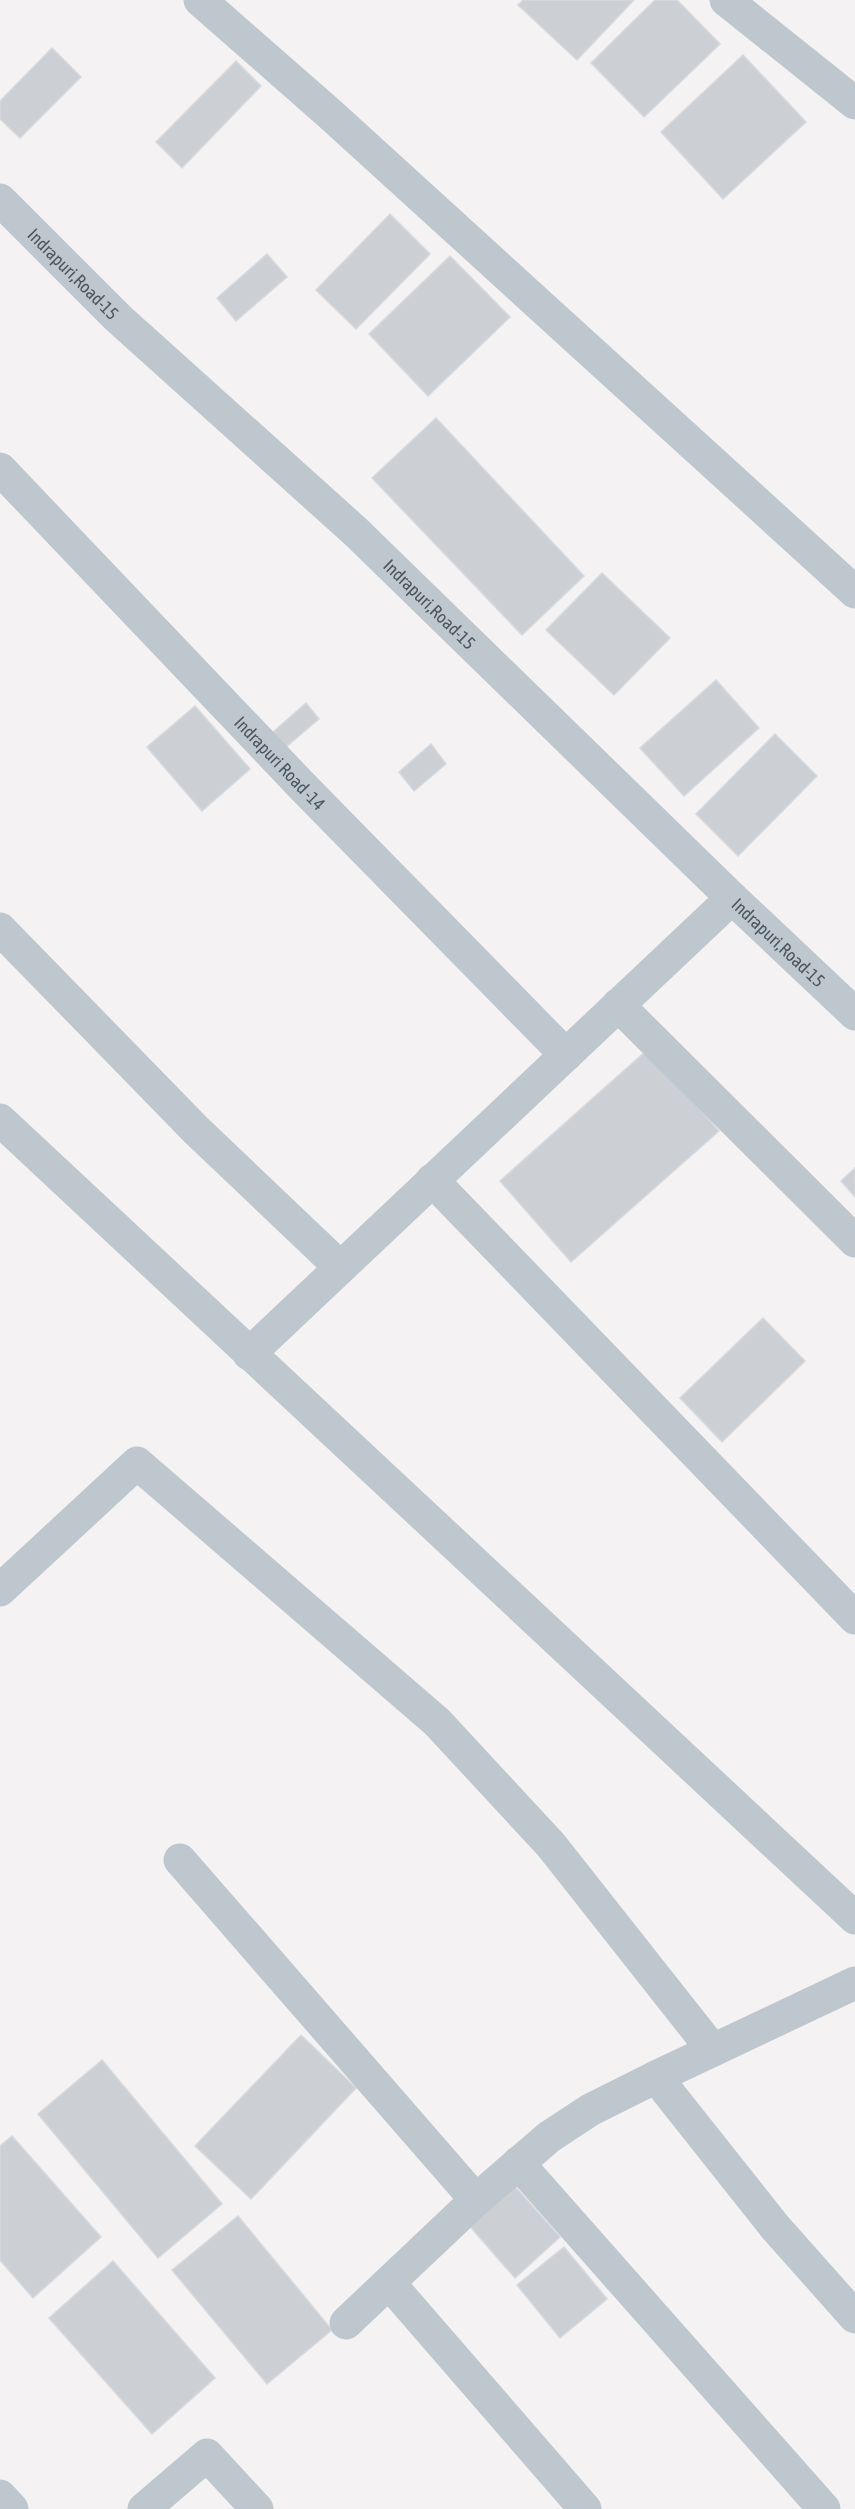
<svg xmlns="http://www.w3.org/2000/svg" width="855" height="2509" font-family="'Asap Condensed',sans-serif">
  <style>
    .building { fill: #cccfd4; stroke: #d6d9dd; stroke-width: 1.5 }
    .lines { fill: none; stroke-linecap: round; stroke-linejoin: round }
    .street { stroke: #bec7ce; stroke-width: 33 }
    .labels { text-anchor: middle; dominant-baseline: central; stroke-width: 6; stroke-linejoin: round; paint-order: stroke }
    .street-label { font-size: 18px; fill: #4a565f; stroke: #fff }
  </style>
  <rect width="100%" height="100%" fill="#f4f2f2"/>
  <g class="building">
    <polygon points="523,0 634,0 577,60 518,5"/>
    <polygon points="655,0 677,0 720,44 644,117 591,63"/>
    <polygon points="52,48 81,77 20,138 0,119 0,101"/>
    <polygon points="743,55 806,122 723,199 661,132"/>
    <polygon points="236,61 261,86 182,168 156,142"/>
    <polygon points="390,214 430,254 356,329 316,290"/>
    <polygon points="267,254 287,277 236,321 217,298"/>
    <polygon points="450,256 510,317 428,396 369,334"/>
    <polygon points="436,418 584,576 522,635 372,478"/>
    <polygon points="602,573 670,638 614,695 546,630"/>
    <polygon points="716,680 759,728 684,796 640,748"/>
    <polygon points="306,703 319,719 286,747 273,732"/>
    <polygon points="195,706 250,769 202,811 147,747"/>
    <polygon points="775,734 817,776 738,856 696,814"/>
    <polygon points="431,744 446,764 414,791 399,772"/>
    <polygon points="647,1050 719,1131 571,1262 500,1181"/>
    <polygon points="855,1168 855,1197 841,1181"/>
    <polygon points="763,1318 805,1361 722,1442 680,1398"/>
    <polygon points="301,2035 356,2088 251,2199 195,2146"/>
    <polygon points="102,2060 222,2204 158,2258 38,2114"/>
    <polygon points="12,2136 101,2237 33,2298 0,2260 0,2146"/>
    <polygon points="512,2183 560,2237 515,2278 467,2223"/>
    <polygon points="238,2216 332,2330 267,2384 172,2270"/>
    <polygon points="564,2247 607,2299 560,2338 517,2285"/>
    <polygon points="113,2261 215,2378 152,2434 49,2318"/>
  </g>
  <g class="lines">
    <g class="street">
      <polyline points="200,0 330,114 855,592"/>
      <polyline points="726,0 855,103"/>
      <path id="s1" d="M0,200L118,318L356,532L732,898L855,1014"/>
      <path id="s2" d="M0,469L304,788L566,1055"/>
      <polyline points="0,929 196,1130 340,1267"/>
      <polyline points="618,1005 855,1241"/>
      <polyline points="0,1120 855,1918"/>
      <polyline points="432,1180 855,1618"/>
      <polyline points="249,1354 732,898"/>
      <polyline points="0,1590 137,1463 437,1722 551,1845 712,2049"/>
      <polyline points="180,1860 476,2200"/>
      <polyline points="656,2077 775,2227 855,2317"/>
      <polyline points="518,2163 824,2509"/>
      <polyline points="389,2283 585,2509"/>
      <polyline points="346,2323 476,2200 549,2137 590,2110 656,2077 855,1983"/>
      <polyline points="0,2496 12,2509"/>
      <polyline points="144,2509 207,2455 257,2509"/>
    </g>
  </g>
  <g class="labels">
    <g class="street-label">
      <text stroke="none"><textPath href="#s1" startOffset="104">Indrapuri,Road-15</textPath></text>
      <text stroke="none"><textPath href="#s1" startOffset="590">Indrapuri,Road-15</textPath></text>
      <text stroke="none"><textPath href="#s2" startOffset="406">Indrapuri Road -14</textPath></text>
      <text stroke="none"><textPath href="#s1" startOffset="1076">Indrapuri,Road-15</textPath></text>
    </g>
  </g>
</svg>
